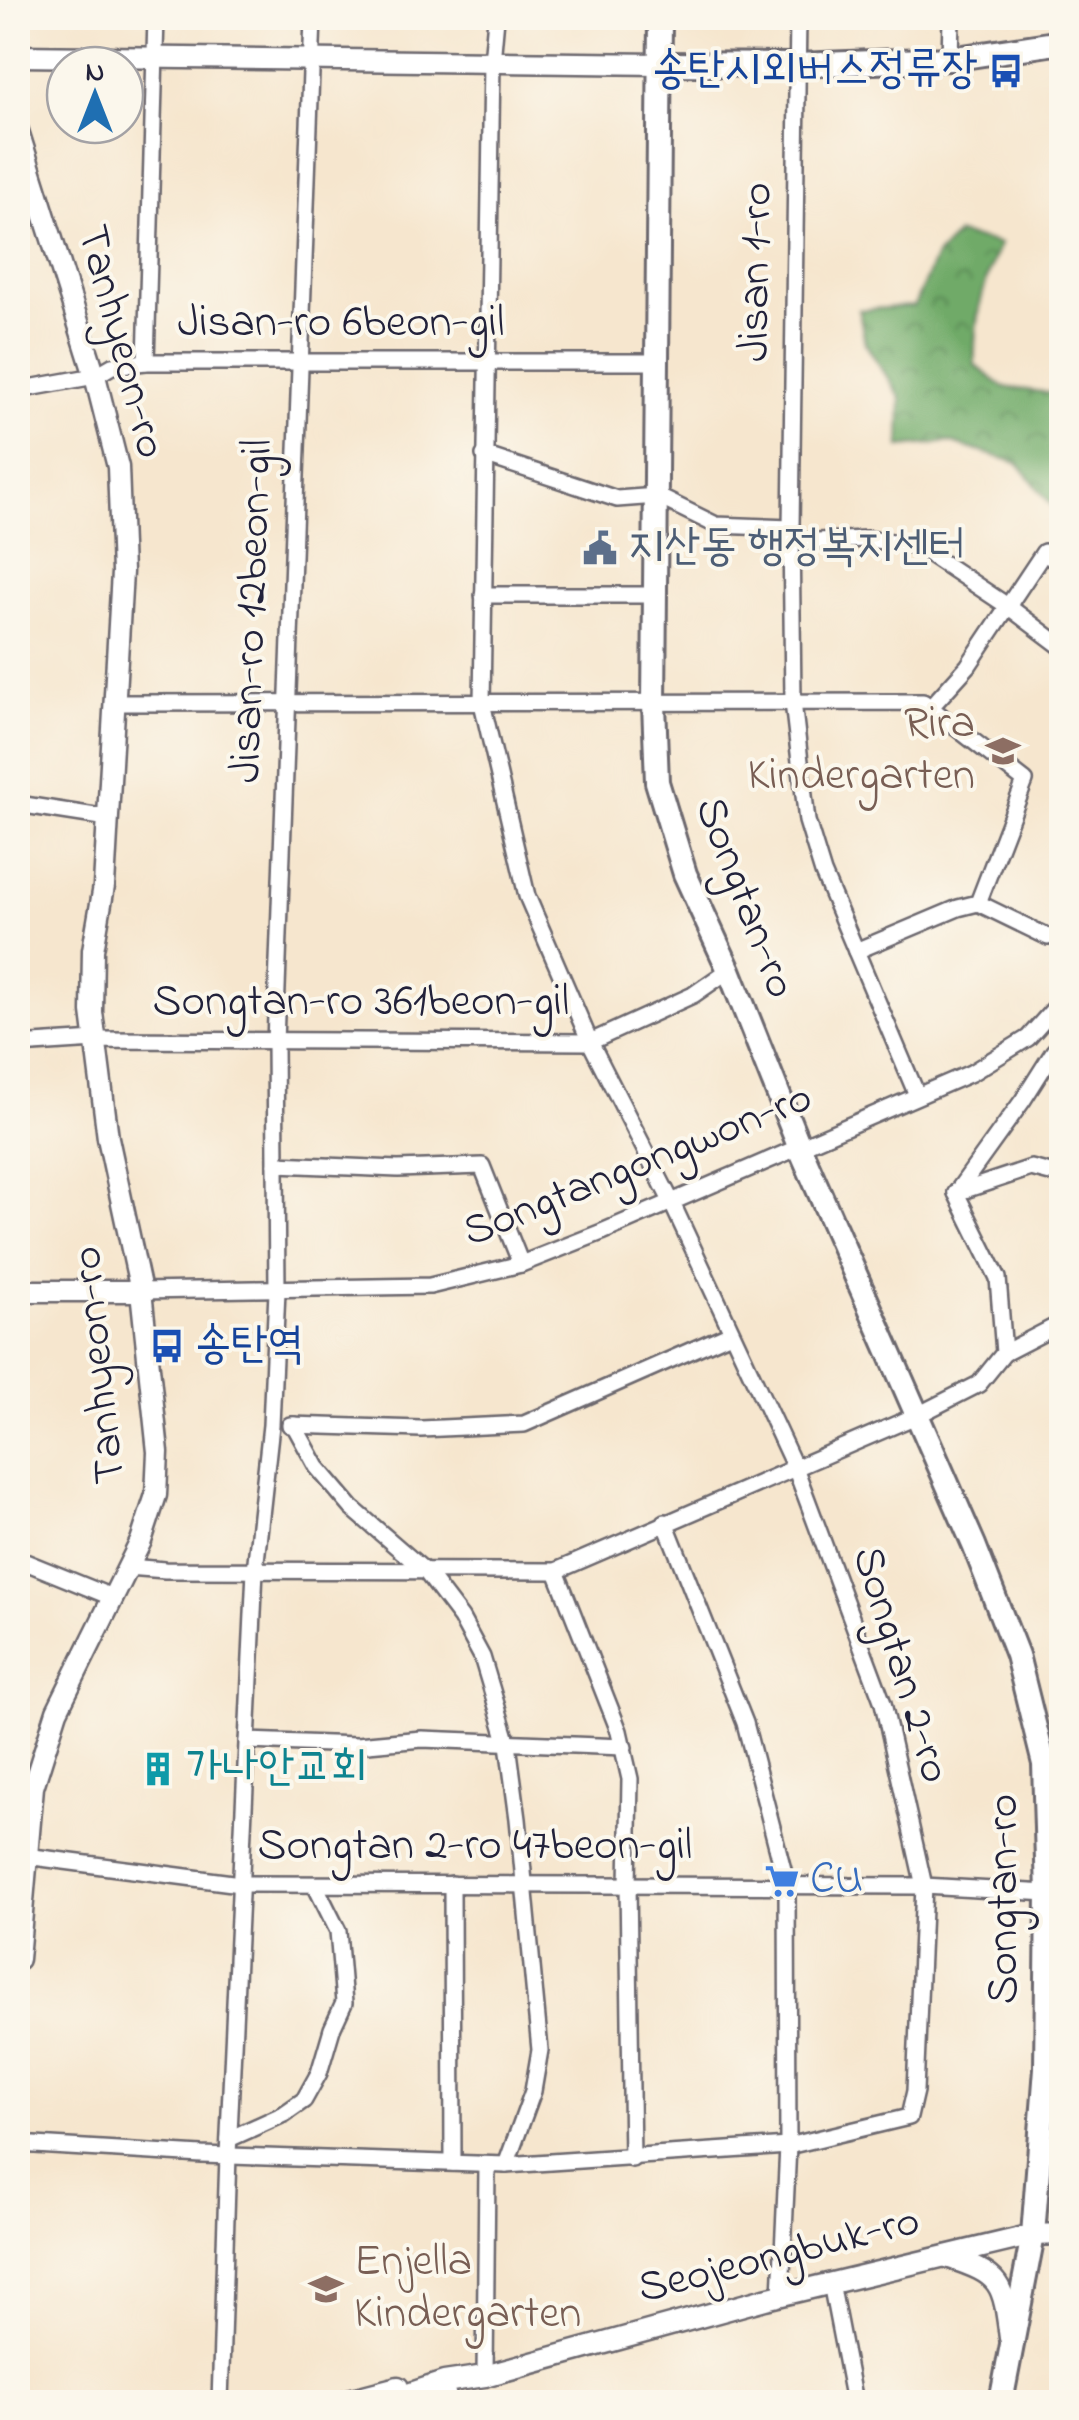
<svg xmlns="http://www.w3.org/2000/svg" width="1079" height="2420" font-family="'Indie Flower','Poor Story',sans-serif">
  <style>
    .forest { fill: url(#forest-crowns); stroke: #486652; stroke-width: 2.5 }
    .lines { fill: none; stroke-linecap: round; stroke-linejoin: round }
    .minor-casing { stroke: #6c676e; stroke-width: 20 }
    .tertiary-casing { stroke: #6c676e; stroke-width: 25 }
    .secondary-casing { stroke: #6c676e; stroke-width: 28 }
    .minor { stroke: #fff; stroke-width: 15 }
    .tertiary { stroke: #fff; stroke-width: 20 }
    .secondary { stroke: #fff; stroke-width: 22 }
    .labels { text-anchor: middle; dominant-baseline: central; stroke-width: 8; stroke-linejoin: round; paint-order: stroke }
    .transit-label { font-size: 45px; fill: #164399; stroke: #fbf7ec; text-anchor: end }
    .street-label { font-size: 45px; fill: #22223b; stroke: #fbf7ec }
    .service-label { font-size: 45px; fill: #4e5e75; stroke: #fbf7ec; text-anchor: start }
    .education-label { font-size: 45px; fill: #785e54; stroke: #fbf7ec; text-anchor: end }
    .culture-label { font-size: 45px; fill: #0d838f; stroke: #fbf7ec; text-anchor: start }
    .shop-label { font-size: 45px; fill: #366cbe; stroke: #fbf7ec; text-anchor: start }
  </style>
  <defs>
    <pattern id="forest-crowns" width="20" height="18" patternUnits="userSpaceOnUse" patternTransform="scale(2.5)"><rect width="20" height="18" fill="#6faa68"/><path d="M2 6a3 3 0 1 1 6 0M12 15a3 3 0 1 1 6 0" fill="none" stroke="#5b8a57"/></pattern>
  </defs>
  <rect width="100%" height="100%" fill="#fbf7ec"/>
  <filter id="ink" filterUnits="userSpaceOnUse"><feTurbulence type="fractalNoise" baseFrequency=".01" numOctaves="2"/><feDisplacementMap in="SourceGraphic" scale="20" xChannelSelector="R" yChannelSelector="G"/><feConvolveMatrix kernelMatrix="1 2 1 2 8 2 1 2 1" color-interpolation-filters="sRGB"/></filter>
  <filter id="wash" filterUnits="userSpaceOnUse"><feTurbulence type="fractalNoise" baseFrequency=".0048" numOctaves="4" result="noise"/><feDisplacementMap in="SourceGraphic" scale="40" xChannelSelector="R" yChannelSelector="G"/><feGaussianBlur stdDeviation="2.25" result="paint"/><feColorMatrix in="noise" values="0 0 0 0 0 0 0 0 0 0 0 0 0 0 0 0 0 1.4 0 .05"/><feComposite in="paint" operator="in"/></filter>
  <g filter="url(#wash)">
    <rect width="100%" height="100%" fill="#f6e6ce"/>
    <path class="forest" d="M957,234L1000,244C983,285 973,320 975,365L1003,387L1051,393L1061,386V517L1018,463L949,442L900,447L901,398L865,343L859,310L914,306L936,256Z"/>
  </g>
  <g filter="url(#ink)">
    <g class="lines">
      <g class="minor-casing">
        <g id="minor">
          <polyline points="798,18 791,528 793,702 807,821 823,873 917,1095"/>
          <polyline points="950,59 951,18"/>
          <polyline points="146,362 156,18"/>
          <polyline points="18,390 95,376 112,366 146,362 659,362"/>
          <polyline points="484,455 617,499 657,496 716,525 791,528"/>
          <polyline points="791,542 867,539 916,545 1009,607 1062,647"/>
          <polyline points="483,595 656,595"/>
          <polyline points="115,703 923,702 1025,781 978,903 958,908 856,951"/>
          <polyline points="930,708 968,666 1044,552 1062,566"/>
          <polyline points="18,804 108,818"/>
          <polyline points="978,903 1048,937"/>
          <polyline points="18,1045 96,1040 590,1042 693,995 729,970"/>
          <polyline points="276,1164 398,1169 482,1166 521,1264"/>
          <polyline points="956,1193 1023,1100 1054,1051"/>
          <polyline points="141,1291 430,1286 521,1264 602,1232 971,1073 1028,1038 1062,1000"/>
          <polyline points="1004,1353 1062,1323"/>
          <polyline points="290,1425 421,1429 524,1424 731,1333"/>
          <polyline points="294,1425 317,1467 352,1508 426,1572 461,1618 482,1657 508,1744 518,1819 540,2050 533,2091 506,2165"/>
          <polyline points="665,1522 745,1723 787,1885 788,2146 781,2295"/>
          <polyline points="18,1559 114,1598"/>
          <polyline points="128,1567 165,1570 556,1571 918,1415 979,1384 1004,1353 998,1278 956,1193 1031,1168 1062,1176"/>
          <polyline points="556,1571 619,1731 630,1779 628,1884 632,2159"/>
          <polyline points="247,1741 357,1745 422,1739 624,1747"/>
          <polyline points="18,1855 240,1884 924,1886 1048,1893"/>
          <polyline points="452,1884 453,2163"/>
          <polyline points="229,2139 284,2114 304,2100 319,2073 332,2029 344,2003 338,1931 315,1885"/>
          <polyline points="18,2144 202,2155 506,2165 788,2146 909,2117 915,2091 924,1886 883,1703 796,1470 671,1201 590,1042 527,896 482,703 492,62 496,18"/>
          <polyline points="831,2283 854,2402"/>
          <polyline points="485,2376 487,2165"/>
          <polyline points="444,2382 450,2402"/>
          <polyline points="220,2402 228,2155 255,1570 271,1425 277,1291 275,1042 313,18"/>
        </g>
      </g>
      <g class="tertiary-casing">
        <g id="tertiary">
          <polyline points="18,56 660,64"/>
          <polyline points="18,131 95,376 118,467 122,572 104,886 93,950 92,1012 108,1138 141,1291 158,1452 156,1495 141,1541 57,1711 33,1787 18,1959"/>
          <polyline points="18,1291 141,1291"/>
          <path d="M947,2257C1002,2275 1003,2282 1010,2338"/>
          <polyline points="341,2402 398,2387"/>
          <polyline points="384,2402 444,2382 485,2376 765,2299 1033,2235 1062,2234"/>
        </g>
      </g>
      <g class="secondary-casing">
        <g id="secondary">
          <polyline points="660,18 654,704 657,782 685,874 729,970 799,1146 974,1545 1017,1655 1044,1764 1048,1893 1046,2068 1033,2235 1001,2402"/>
          <polyline points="660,64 797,65 950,59 1062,42"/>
        </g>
      </g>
      <use href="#minor" class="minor"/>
      <use href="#tertiary" class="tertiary"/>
      <use href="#secondary" class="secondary"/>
    </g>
  </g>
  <defs>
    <g id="bus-bare" transform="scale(2.7)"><path d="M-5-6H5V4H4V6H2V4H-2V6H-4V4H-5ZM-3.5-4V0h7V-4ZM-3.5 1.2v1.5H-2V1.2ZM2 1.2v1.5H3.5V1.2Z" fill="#1a4fb4" stroke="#fbf7ec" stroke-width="2.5" paint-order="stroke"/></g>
    <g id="civic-bare" transform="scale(2.7)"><path d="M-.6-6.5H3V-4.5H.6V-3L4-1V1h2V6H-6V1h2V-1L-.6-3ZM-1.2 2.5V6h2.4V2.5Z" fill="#5c6f8a" stroke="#fbf7ec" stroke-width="2.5" paint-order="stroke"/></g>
    <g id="school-bare" transform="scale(2.7)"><path d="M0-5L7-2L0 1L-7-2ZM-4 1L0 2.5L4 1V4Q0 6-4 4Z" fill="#8d6e63" stroke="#fbf7ec" stroke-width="2.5" paint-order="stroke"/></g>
    <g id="building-bare" transform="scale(2.7)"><path d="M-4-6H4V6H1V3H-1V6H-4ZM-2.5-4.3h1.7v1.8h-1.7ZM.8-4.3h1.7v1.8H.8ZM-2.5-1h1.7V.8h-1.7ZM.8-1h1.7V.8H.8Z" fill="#0f9aa8" stroke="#fbf7ec" stroke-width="2.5" paint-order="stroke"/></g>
    <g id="supermarket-bare" transform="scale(2.7)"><path d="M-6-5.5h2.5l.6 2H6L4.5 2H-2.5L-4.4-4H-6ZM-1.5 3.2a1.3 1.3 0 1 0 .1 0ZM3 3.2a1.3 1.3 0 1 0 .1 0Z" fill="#3f7fe0" stroke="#fbf7ec" stroke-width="2.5" paint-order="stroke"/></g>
  </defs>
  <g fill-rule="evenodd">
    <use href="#bus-bare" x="1006" y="71"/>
    <use href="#civic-bare" x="600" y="548"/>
    <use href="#school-bare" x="1003" y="751"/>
    <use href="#bus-bare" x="167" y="1346"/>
    <use href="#building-bare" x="158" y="1769"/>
    <use href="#supermarket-bare" x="782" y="1881"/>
    <use href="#school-bare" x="326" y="2289"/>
  </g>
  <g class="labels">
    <g class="transit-label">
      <text x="978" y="71">송탄시외버스정류장</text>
      <text x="195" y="1346" text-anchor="start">송탄역</text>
    </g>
    <g class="street-label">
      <text transform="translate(757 272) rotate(-89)">Jisan 1-ro</text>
      <text x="341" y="324">Jisan-ro 6beon-gil</text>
      <text transform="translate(120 342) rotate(75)">Tanhyeon-ro</text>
      <text transform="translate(253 611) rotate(-88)">Jisan-ro 12beon-gil</text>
      <text transform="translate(744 898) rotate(69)">Songtan-ro</text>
      <text x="361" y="1003">Songtan-ro 361beon-gil</text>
      <text transform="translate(638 1166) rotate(-22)">Songtangongwon-ro</text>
      <text transform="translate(100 1365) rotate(-96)">Tanhyeon-ro</text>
      <text transform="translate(900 1665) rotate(73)">Songtan 2-ro</text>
      <text x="475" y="1847">Songtan 2-ro 47beon-gil</text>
      <text transform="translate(1005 1899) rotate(-90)">Songtan-ro</text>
      <text transform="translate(779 2256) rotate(-14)">Seojeongbuk-ro</text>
    </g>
    <g class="service-label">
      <text x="628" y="548">지산동 행정복지센터</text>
    </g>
    <g class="education-label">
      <text x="975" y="725">Rira<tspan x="975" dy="52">Kindergarten</tspan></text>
      <text x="354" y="2263" text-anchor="start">Enjella<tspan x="354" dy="52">Kindergarten</tspan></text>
    </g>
    <g class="culture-label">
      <text x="186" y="1769">가나안교회</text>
    </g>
    <g class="shop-label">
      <text x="810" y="1881">CU</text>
    </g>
  </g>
  <rect width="1079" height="2420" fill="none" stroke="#fbf7ec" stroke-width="60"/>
  <g transform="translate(95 95)"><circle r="48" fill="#fbf7ec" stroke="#a4a2a5" stroke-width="2.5"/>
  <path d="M0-8L18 38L0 25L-18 38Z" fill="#1f6fb2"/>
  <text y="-15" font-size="28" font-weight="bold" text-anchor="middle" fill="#22223b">N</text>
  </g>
</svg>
